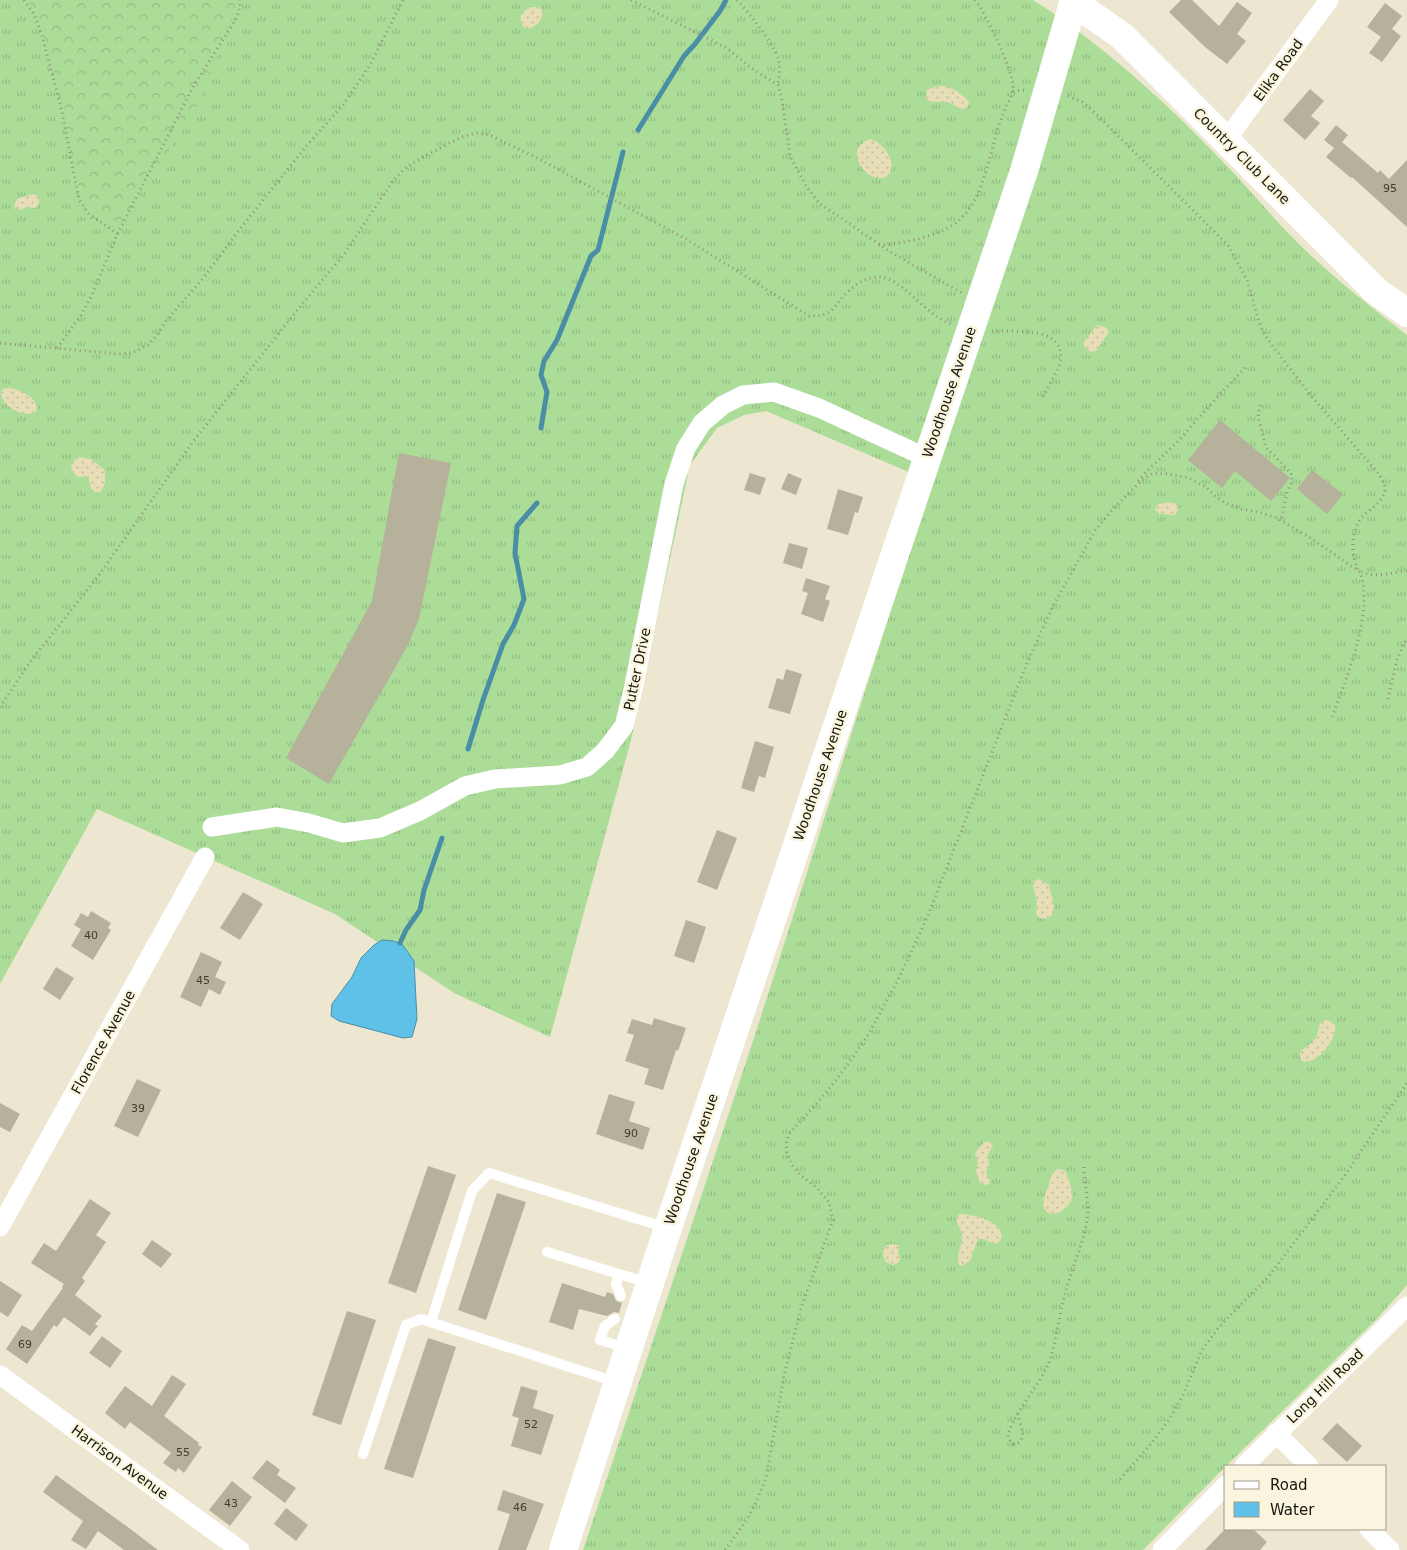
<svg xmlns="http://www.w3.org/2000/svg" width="1407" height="1550" font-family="'DejaVu Sans',sans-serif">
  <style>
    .grass { fill: url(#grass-tufts) }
    .forest { fill: url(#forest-crowns) }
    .sand { fill: url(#sand-dots) }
    .water { fill: #5fc1e7; stroke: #4a8ea6 }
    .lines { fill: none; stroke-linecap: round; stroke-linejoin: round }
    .stream { stroke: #4a8ea6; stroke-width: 5 }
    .building { fill: #b6b19b }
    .path { stroke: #949080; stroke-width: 3; stroke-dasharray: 1 4; stroke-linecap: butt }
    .lane { stroke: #fff; stroke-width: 10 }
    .street { stroke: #fff; stroke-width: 19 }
    .secondary { stroke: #fff; stroke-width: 28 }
    .labels { text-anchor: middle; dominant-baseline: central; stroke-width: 5; stroke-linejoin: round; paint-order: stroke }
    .number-label { font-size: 11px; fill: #403d31 }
    .street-label { font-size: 14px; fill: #18160e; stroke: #faf5de }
  </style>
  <defs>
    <pattern id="grass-tufts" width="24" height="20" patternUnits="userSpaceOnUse" patternTransform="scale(1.25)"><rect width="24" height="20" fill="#abdd98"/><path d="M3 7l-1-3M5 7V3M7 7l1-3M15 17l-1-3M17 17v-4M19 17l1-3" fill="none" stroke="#92bd82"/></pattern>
    <pattern id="forest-crowns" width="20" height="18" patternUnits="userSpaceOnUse" patternTransform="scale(1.25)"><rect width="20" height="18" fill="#abdd98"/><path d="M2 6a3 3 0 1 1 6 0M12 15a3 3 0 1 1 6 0" fill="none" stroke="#92bd82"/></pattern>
    <pattern id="sand-dots" width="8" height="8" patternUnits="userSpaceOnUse" patternTransform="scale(1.25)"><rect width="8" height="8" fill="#e7deb8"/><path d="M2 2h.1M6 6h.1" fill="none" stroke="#c5be9d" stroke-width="1.8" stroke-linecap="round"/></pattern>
  </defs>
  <rect width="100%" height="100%" fill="#ede7d1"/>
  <path class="grass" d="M0,0H1033C1105,46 1169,105 1228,167C1249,189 1268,212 1289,234C1325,271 1366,303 1407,335V1285L1376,1320L1226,1466L1143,1550H583L754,1038L932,482L766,411L744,415L717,428L690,465L631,740L550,1037L454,993L335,914L97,809L0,984Z"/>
  <polygon class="forest" points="29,0 237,0 234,13 194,114 142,190 128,224 106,229 86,217 41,28"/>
  <g class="sand">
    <path d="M531,7H539L543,12C542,21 536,27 527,29L522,25C518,16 523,11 531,7Z"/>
    <path d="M937,86C949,85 962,93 969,102L967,108C958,111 955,104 947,102C938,100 935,105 926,99L927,90Z"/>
    <path d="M870,139C882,141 899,163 888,175C873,190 838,150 870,139Z"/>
    <polygon points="33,194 38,196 39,202 36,208 26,207 21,210 14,207 17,199"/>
    <polygon points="1097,325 1107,328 1109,332 1096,351 1091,352 1085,348 1083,343"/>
    <path d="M7,387C19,390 33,394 37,407L36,412C24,419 0,406 1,391Z"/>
    <path d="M79,457L90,459L104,469C106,476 106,487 100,492H95L91,488L88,476L77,477L71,468L72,462Z"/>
    <path d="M1175,503L1179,508L1175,515L1160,514L1155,510C1156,501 1167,503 1175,503Z"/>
    <polygon points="1039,879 1049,885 1054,906 1052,915 1046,919 1040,918 1036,914 1037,901 1033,886 1035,881"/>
    <path d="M1326,1020L1332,1022L1335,1025C1338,1038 1317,1066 1302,1061L1300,1057V1052C1305,1047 1312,1044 1316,1037C1320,1030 1317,1022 1326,1020Z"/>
    <polygon points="984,1142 990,1142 993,1146 988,1154 989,1166 986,1172 990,1180 989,1184 986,1185 980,1183 976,1171 978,1162 975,1153"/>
    <path d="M1058,1169L1064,1170C1069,1176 1074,1195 1071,1202C1068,1206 1063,1210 1059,1213L1050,1214C1039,1207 1044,1197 1048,1187C1051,1180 1050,1173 1058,1169Z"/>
    <path d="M960,1214C975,1215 997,1219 1002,1235L1000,1241L995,1244L983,1239H978L970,1261L961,1266L959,1264C955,1254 963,1246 962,1236C962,1228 955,1224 957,1216Z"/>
    <polygon points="893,1244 899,1246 898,1252 900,1259 898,1263 893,1265 886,1262 882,1253 887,1245"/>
  </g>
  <polygon class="water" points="382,940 393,941 402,944 414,961 417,1019 412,1037 403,1038 339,1021 331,1016 332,1004 352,977 361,958 374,945"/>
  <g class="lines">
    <g class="stream">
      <polyline points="638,130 684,56 695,44 720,11 726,0"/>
      <polyline points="541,428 547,392 541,375 544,361 557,340 591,256 598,250 623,152"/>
      <polyline points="468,749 483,700 503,644 514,625 524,599 515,553 517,526 537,503"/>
      <polyline points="400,943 406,930 420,910 424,890 442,838"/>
    </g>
  </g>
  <g class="building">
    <polygon points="1181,0 1192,0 1219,26 1237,2 1252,13 1237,34 1246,41 1227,64 1205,47 1169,12"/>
    <polygon points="1385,3 1402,16 1392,29 1401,36 1382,62 1369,53 1381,37 1367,27"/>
    <polygon points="1310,89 1324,101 1311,116 1320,123 1305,140 1283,120"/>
    <polygon points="1336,125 1348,135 1342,142 1378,173 1380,170 1389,179 1407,160 1407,227 1352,177 1351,178 1326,157 1334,148 1324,140"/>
    <polygon points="1220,420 1290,478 1271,501 1235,471 1222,488 1188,460"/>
    <polygon points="399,453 451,463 419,619 407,647 329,784 286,758 372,601"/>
    <polygon points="1312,470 1343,494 1327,514 1297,489"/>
    <polygon points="750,473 766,478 760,495 744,490"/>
    <polygon points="788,473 802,479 796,495 781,489"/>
    <polygon points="838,489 863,497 858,513 855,512 848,535 827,529"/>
    <polygon points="789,543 808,548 802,569 783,563"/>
    <polygon points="806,578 830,586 825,599 830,601 823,622 801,614 808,593 802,591"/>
    <polygon points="786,669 802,674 790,714 768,708 777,678 783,680"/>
    <polygon points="755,741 774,747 765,778 759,776 754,792 741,788"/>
    <polygon points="717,830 737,838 717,890 697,882"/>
    <polygon points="243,892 263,904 240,940 220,928"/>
    <polygon points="91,911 111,923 108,928 111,930 93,960 71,946 81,929 74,925 81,913 88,917"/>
    <polygon points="686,920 706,927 694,963 674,956"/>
    <polygon points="201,952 222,962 215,977 226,982 220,995 209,989 201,1007 180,997"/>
    <polygon points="56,967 74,978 60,1000 43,989"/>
    <polygon points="654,1018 686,1028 678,1051 676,1050 663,1090 644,1084 649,1069 625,1061 634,1035 627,1033 632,1019 652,1025"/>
    <polygon points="137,1079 161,1090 138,1137 114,1126"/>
    <polygon points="609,1094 635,1102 629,1121 650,1128 643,1150 596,1134"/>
    <polygon points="0,1103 20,1114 10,1132 0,1127"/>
    <polygon points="428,1166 456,1175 416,1293 388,1283"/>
    <polygon points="497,1193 526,1202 486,1320 458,1310"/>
    <polygon points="90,1199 111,1213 96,1235 106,1242 82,1278 85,1281 75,1295 102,1316 95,1324 98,1326 90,1336 64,1317 57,1327 54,1325 27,1364 6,1349 22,1325 32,1331 63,1288 62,1287 64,1284 31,1263 44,1243 56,1251"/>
    <polygon points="152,1240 172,1254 161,1268 142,1254"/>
    <polygon points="0,1281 22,1295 8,1317 0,1312"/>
    <polygon points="562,1283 605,1297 607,1292 613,1294 616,1301 622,1303 619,1313 614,1312 607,1316 579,1309 573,1330 549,1322"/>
    <polygon points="347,1311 376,1320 341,1425 312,1415"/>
    <polygon points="102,1336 122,1351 110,1368 89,1353"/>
    <polygon points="428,1338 456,1347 413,1478 384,1469"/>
    <polygon points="172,1375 186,1384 164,1416 199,1443 198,1445 202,1447 184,1473 178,1468 176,1472 163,1463 171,1453 130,1422 125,1429 105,1413 125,1386 152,1406"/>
    <polygon points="521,1386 538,1391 533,1408 554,1415 541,1455 511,1446 519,1418 512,1416"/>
    <polygon points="1337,1423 1362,1446 1347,1462 1322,1439"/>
    <polygon points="267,1460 280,1470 277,1475 296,1488 285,1503 252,1478"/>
    <polygon points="56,1475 129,1528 158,1550 124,1550 98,1531 86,1549 71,1540 83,1521 43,1492"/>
    <polygon points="232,1481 252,1497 230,1526 209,1510"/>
    <polygon points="503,1490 544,1504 526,1550 498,1550 510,1514 497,1510"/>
    <polygon points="286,1508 308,1525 296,1541 274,1524"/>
    <polygon points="1225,1529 1253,1529 1267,1542 1260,1550 1205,1550"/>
  </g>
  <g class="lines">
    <g class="path">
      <polyline points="24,0 34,14 42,36 61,107 79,200 89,214 118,234"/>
      <polyline points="631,0 725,47 754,70 778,85 782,100 790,156 806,186 819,203 892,253 962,293"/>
      <path d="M737,0C748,11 773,43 778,58C781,66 779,76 778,85"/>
      <polyline points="1013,91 1025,90"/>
      <path d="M1068,96L1082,102L1092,110L1228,245L1247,280L1258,319L1263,332L1271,344L1312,397L1379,474C1381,478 1385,483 1385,488C1386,502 1366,510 1359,521C1351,535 1351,555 1358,569C1371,580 1392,572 1407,571"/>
      <path d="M879,245C902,244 941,236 958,221C986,198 990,146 1003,114C1006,104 1014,97 1013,86C1013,71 986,13 975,0"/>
      <path d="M992,331C1015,332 1071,325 1059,366C1055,377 1047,387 1043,397"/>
      <polyline points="0,343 118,354 132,353 148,345 158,334 165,322 201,281 243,225 309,143 344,104 371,63 403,0"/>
      <polyline points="57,348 80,317 92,295 116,237 194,85 236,19 240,8 240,0"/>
      <polyline points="1260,405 1258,417 1266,448 1279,460 1292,475 1292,482 1287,492 1281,521"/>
      <path d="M1138,481C1152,465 1168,452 1182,437C1203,413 1223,390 1246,367"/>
      <polyline points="1388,699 1397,659 1407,638"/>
      <path d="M0,707L30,662L96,579L195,439L303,303L345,253L392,182L404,169L416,161L461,137L476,133L490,135L541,160L686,239L809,316C816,316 822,316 828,313C834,309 837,304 841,299C850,288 866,275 881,277C906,281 925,316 952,324"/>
      <path d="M1018,1414C1020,1424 1029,1443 1013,1444L1008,1438C1008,1421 1040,1384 1048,1365C1055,1348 1058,1321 1063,1302C1069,1275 1082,1248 1087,1221C1090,1202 1084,1183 1084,1164"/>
      <polyline points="1120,1479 1151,1444 1170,1418 1183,1395 1202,1350 1219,1327 1268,1277 1343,1178 1407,1083"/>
      <path d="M725,1550L746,1521L756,1502L766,1478L784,1376L801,1308L833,1220L829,1202L817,1188L800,1175L792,1165L787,1154L786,1144L789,1134L826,1093L851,1060L868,1035L896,984L927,918L1025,668L1052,608L1096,529L1113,509L1142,480L1153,473L1169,474L1188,478L1205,486L1215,496L1225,503L1241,509L1262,513L1277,518L1312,539L1360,572C1375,612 1345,681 1331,720"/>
    </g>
    <g class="lane">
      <polyline points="547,1252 619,1274 616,1284 621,1296"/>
      <polyline points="619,1274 649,1283"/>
      <polyline points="615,1319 605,1326 600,1340 627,1348"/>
      <polyline points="431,1322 472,1191 489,1173 667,1228"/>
      <polyline points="363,1454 406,1325 421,1319 616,1382"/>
    </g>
    <g class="street">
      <polyline points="1226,140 1329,0"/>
      <polyline points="212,827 277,817 309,823 343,833 380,828 420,811 465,786 495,779 560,775 587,767 605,751 624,726 633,690 674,484 686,448 702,423 723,405 743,395 774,392 819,408 927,458"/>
      <polyline points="0,1227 205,857"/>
      <polyline points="0,1375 240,1550"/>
      <polyline points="1276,1433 1309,1466"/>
      <polyline points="1244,1466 1407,1306"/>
      <polyline points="1369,1529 1390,1550"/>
      <polyline points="1162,1550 1226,1485"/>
    </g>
    <g class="secondary">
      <polyline points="1073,2 1122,36 1376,291 1407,313"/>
      <polyline points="563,1550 668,1228 1024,171 1074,0"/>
    </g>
  </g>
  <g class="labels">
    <g class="number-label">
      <text x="1390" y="188">95</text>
      <text x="91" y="935">40</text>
      <text x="203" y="980">45</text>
      <text x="138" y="1108">39</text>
      <text x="631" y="1133">90</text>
      <text x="25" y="1344">69</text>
      <text x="531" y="1424">52</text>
      <text x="183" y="1452">55</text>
      <text x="231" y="1503">43</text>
      <text x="520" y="1507">46</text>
    </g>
    <g class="street-label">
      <text transform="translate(1278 70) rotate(-54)">Elika Road</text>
      <text transform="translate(1242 156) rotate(45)">Country Club Lane</text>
      <text transform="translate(949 392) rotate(-71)">Woodhouse Avenue</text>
      <text transform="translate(637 669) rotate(-78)">Putter Drive</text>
      <text transform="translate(820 775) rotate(-71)">Woodhouse Avenue</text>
      <text transform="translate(103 1042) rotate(-61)">Florence Avenue</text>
      <text transform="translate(691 1159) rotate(-71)">Woodhouse Avenue</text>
      <text transform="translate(1325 1386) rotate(-44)">Long Hill Road</text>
      <text transform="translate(120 1462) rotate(36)">Harrison Avenue</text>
    </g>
  </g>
  <rect x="1224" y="1465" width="162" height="65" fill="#faf5de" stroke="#a09c8b"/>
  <rect x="1234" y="1481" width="25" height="8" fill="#ffffff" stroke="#a09c8b"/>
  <text x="1270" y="1490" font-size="15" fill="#18160e">Road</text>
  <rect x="1234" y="1502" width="25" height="15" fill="#5fc1e7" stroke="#a09c8b"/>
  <text x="1270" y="1515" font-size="15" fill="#18160e">Water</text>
</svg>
